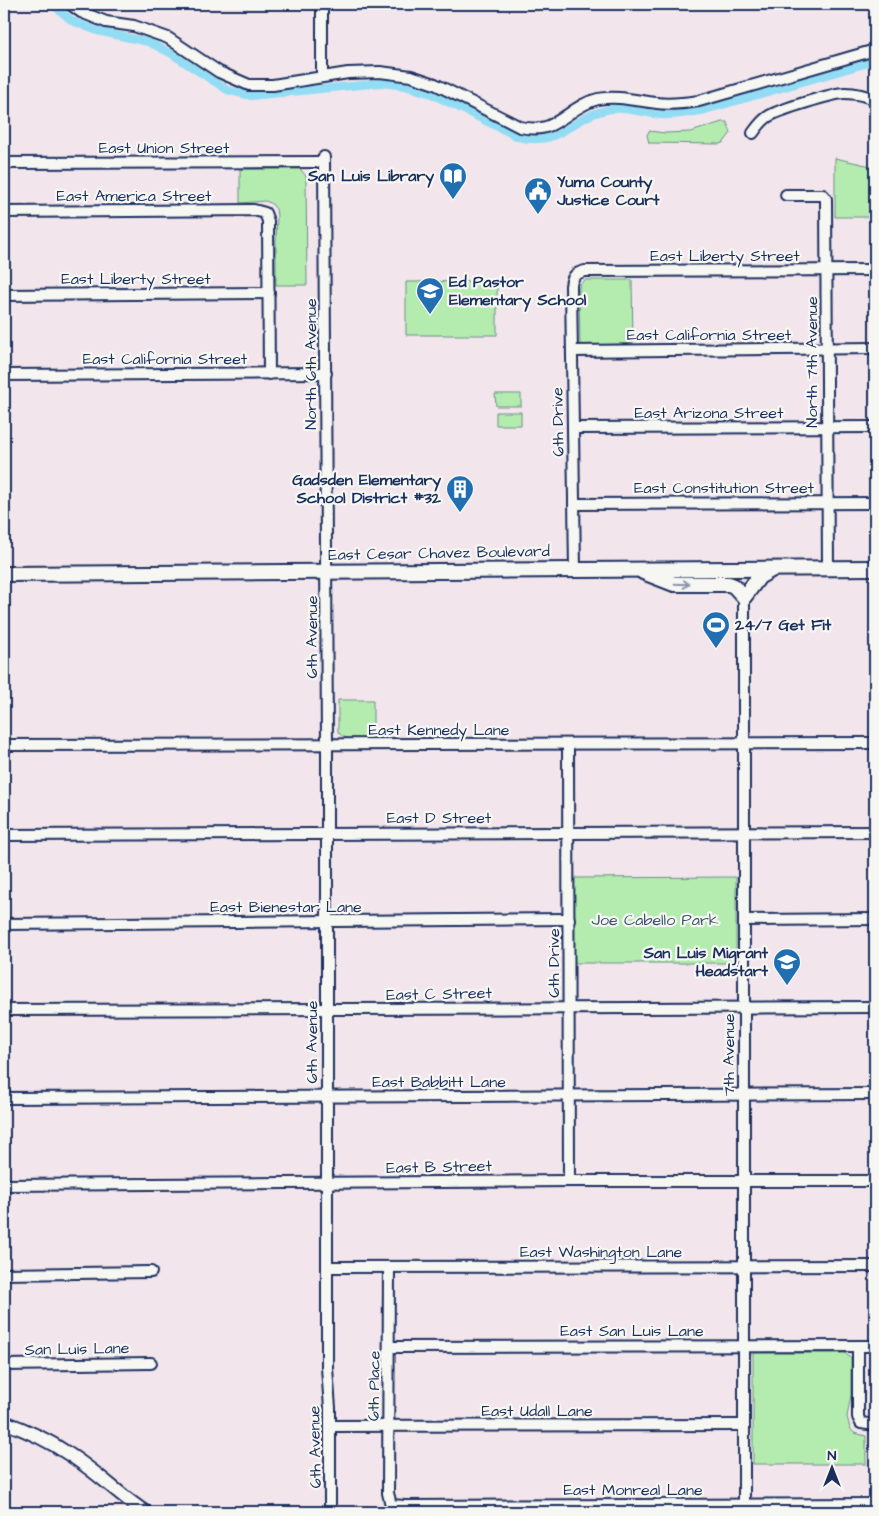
<svg xmlns="http://www.w3.org/2000/svg" width="879" height="1516" font-family="'Architects Daughter',sans-serif">
  <style>
    .green { fill: #b4ecaf; stroke: #688e86 }
    .lines { fill: none; stroke-linecap: round; stroke-linejoin: round }
    .canal { stroke: #93ddf4; stroke-width: 8 }
    .minor-casing { stroke: #1b2f5e; stroke-width: 14 }
    .major-casing { stroke: #1b2f5e; stroke-width: 16 }
    .highway-casing { stroke: #1b2f5e; stroke-width: 18 }
    .minor { stroke: #f6f6f2; stroke-width: 10 }
    .major { stroke: #f6f6f2; stroke-width: 12 }
    .highway { stroke: #f6f6f2; stroke-width: 14 }
    .oneway { stroke: #8892a8 }
    .labels { text-anchor: middle; dominant-baseline: central; stroke-width: 4.5; stroke-linejoin: round; paint-order: stroke }
    .street-label { font-size: 16px; fill: #1b2f5e; stroke: #f6f6f2 }
    .poi-label { font-size: 16px; font-weight: bold; fill: #1b2f5e; stroke: #f6f6f2; text-anchor: end }
    .park-label { font-size: 16px; fill: #3a556e; stroke: #f6f6f2 }
  </style>
  <rect width="100%" height="100%" fill="#f3e5ec"/>
  <filter id="ink" filterUnits="userSpaceOnUse"><feTurbulence type="fractalNoise" baseFrequency=".02" numOctaves="2"/><feDisplacementMap in="SourceGraphic" scale="10" xChannelSelector="R" yChannelSelector="G"/><feConvolveMatrix kernelMatrix="1 2 1 2 8 2 1 2 1" color-interpolation-filters="sRGB"/></filter>
  <g filter="url(#ink)">
    <g class="green">
      <polygon points="722,122 727,122 731,133 724,142 720,144 649,143 647,135 649,131 665,133 691,132"/>
      <polygon points="835,158 875,167 875,200 870,201 870,217 835,217"/>
      <polygon points="240,169 300,169 306,176 307,285 276,285 276,242 277,216 276,209 271,203 265,201 240,203"/>
      <polygon points="585,280 632,280 633,344 580,345 579,288 580,284"/>
      <polygon points="497,281 497,335 406,335 406,282"/>
      <polygon points="495,394 521,394 521,406 496,406"/>
      <polygon points="521,412 521,425 496,425 496,412"/>
      <path d="M338,700H373V739C361,739 346,742 338,732Z"/>
      <polygon points="736,877 736,963 574,963 574,878"/>
      <polygon points="753,1353 845,1353 851,1359 851,1395 847,1417 850,1428 854,1433 866,1436 866,1464 753,1464"/>
    </g>
    <g class="lines">
      <path class="canal" d="M52,4L72,21L97,31L148,42L170,53L227,90L251,96L381,83L405,86L431,94L518,137C561,148 569,118 606,110C624,106 643,113 660,115C675,116 688,113 702,111L875,61"/>
      <g class="minor-casing">
        <g id="minor">
          <path d="M70,4L81,12L106,22L134,26L168,38L219,72L249,85H273L348,73L380,72L411,76L435,84L520,127C530,129 541,130 551,125C567,117 580,103 598,99C618,95 637,101 657,103C671,105 685,103 699,101L875,50"/>
          <polyline points="322,4 322,76"/>
          <path d="M753,133C758,126 762,120 769,116C779,110 833,93 845,93C856,93 865,95 875,100"/>
          <polyline points="324,157 327,745 327,1368 330,1408 330,1512"/>
          <polyline points="4,163 324,162"/>
          <polyline points="786,195 823,195 826,199 828,568"/>
          <polyline points="4,212 254,210 265,213 268,221 269,374"/>
          <polyline points="4,295 269,293"/>
          <polyline points="572,351 875,348"/>
          <polyline points="4,375 326,373"/>
          <polyline points="573,428 875,427"/>
          <polyline points="574,504 875,503"/>
          <path d="M575,570L571,286C572,276 576,273 585,271L875,270"/>
          <polyline points="4,745 875,743"/>
          <polyline points="568,745 569,1181"/>
          <polyline points="4,835 875,832"/>
          <polyline points="744,920 875,919"/>
          <polyline points="4,924 569,919"/>
          <path d="M4,1010C294,1010 585,1008 875,1007"/>
          <polyline points="4,1098 875,1094"/>
          <polyline points="4,1185 569,1181 875,1181"/>
          <polyline points="327,1267 875,1266"/>
          <polyline points="389,1267 388,1493 391,1505 405,1506 875,1504"/>
          <polyline points="4,1274 151,1272"/>
          <polyline points="858,1346 858,1417 861,1423 875,1425"/>
          <polyline points="389,1347 875,1346"/>
          <polyline points="4,1365 151,1363"/>
          <polyline points="330,1426 744,1425"/>
          <polyline points="744,1512 744,597"/>
        </g>
      </g>
      <g class="major-casing">
        <path id="major" d="M4,1422C26,1430 48,1440 67,1453C95,1470 118,1494 145,1512"/>
      </g>
      <g class="highway-casing">
        <g id="highway">
          <polyline points="643,572 674,584 729,584 734,586 744,597 759,577 773,569"/>
          <polyline points="4,574 875,568"/>
        </g>
      </g>
      <use href="#minor" class="minor"/>
      <use href="#major" class="major"/>
      <use href="#highway" class="highway"/>
    </g>
    <defs><path id="oneway-shaft" d="M-6 0H5M1.5-3L5.5 0L1.5 3" fill="none" stroke-width="1.6" stroke-linecap="round" stroke-linejoin="round" transform="scale(1.25)"/></defs>
    <use class="oneway" href="#oneway-shaft" transform="translate(682 584) rotate(2)"/>
  </g>
  <defs>
    <g id="library-pin" transform="scale(1.4375)"><path d="M0 17L-7.5 6A9.5 9.5 0 1 1 7.5 6Z" fill="#1f6fb2" stroke="#f6f6f2"/><path d="M-6-4Q-3-5.5-.7-3.5V5Q-3 3-6 4ZM6-4Q3-5.5 .7-3.5V5Q3 3 6 4Z" fill="#fff"/></g>
    <g id="civic-pin" transform="scale(1.4375)"><path d="M0 17L-7.5 6A9.5 9.5 0 1 1 7.5 6Z" fill="#1f6fb2" stroke="#f6f6f2"/><path d="M-.6-6.5H3V-4.5H.6V-3L4-1V1h2V6H-6V1h2V-1L-.6-3ZM-1.2 2.5V6h2.4V2.5Z" fill="#fff"/></g>
    <g id="school-pin" transform="scale(1.4375)"><path d="M0 17L-7.5 6A9.5 9.5 0 1 1 7.5 6Z" fill="#1f6fb2" stroke="#f6f6f2"/><path d="M0-5L7-2L0 1L-7-2ZM-4 1L0 2.5L4 1V4Q0 6-4 4Z" fill="#fff"/></g>
    <g id="building-pin" transform="scale(1.4375)"><path d="M0 17L-7.5 6A9.5 9.5 0 1 1 7.5 6Z" fill="#1f6fb2" stroke="#f6f6f2"/><path d="M-4-6H4V6H1V3H-1V6H-4ZM-2.5-4.3h1.7v1.8h-1.7ZM.8-4.3h1.7v1.8H.8ZM-2.5-1h1.7V.8h-1.7ZM.8-1h1.7V.8H.8Z" fill="#fff"/></g>
    <g id="stadium-pin" transform="scale(1.4375)"><path d="M0 17L-7.5 6A9.5 9.5 0 1 1 7.5 6Z" fill="#1f6fb2" stroke="#f6f6f2"/><path d="M0-5a6.5 5 0 1 0 0 10a6.5 5 0 1 0 0-10ZM-3.5-1.8h7v3.6h-7Z" fill="#fff"/></g>
  </defs>
  <g fill-rule="evenodd">
    <use href="#library-pin" x="453" y="176"/>
    <use href="#civic-pin" x="538" y="191"/>
    <use href="#school-pin" x="430" y="291"/>
    <use href="#building-pin" x="460" y="489"/>
    <use href="#stadium-pin" x="716" y="625"/>
    <use href="#school-pin" x="787" y="962"/>
  </g>
  <g class="labels">
    <g class="street-label">
      <text x="164" y="148">East Union Street</text>
      <text x="134" y="196">East America Street</text>
      <text x="725" y="256">East Liberty Street</text>
      <text x="136" y="279">East Liberty Street</text>
      <text x="709" y="335">East California Street</text>
      <text x="165" y="359">East California Street</text>
      <text transform="translate(812 362) rotate(-90)">North 7th Avenue</text>
      <text transform="translate(311 364) rotate(-90)">North 6th Avenue</text>
      <text x="709" y="413">East Arizona Street</text>
      <text transform="translate(558 422) rotate(-91)">6th Drive</text>
      <text x="724" y="488">East Constitution Street</text>
      <text transform="translate(439 553) rotate(-1)">East Cesar Chavez Boulevard</text>
      <text transform="translate(312 637) rotate(-90)">6th Avenue</text>
      <text x="439" y="730">East Kennedy Lane</text>
      <text x="439" y="818">East D Street</text>
      <text x="286" y="907">East Bienestar Lane</text>
      <text transform="translate(554 963) rotate(-90)">6th Drive</text>
      <text transform="translate(439 994) rotate(-1)">East C Street</text>
      <text transform="translate(312 1042) rotate(-90)">6th Avenue</text>
      <text transform="translate(729 1055) rotate(-90)">7th Avenue</text>
      <text x="439" y="1082">East Babbitt Lane</text>
      <text transform="translate(439 1167) rotate(-1)">East B Street</text>
      <text x="601" y="1252">East Washington Lane</text>
      <text x="632" y="1331">East San Luis Lane</text>
      <text transform="translate(77 1349) rotate(-1)">San Luis Lane</text>
      <text transform="translate(374 1386) rotate(-89)">6th Place</text>
      <text x="537" y="1411">East Udall Lane</text>
      <text transform="translate(315 1447) rotate(-91)">6th Avenue</text>
      <text x="633" y="1490">East Monreal Lane</text>
    </g>
    <g class="poi-label">
      <text x="434" y="176">San Luis Library</text>
      <text x="557" y="182" text-anchor="start">Yuma County<tspan x="557" dy="18">Justice Court</tspan></text>
      <text x="449" y="282" text-anchor="start">Ed Pastor<tspan x="449" dy="18">Elementary School</tspan></text>
      <text x="441" y="480">Gadsden Elementary<tspan x="441" dy="18">School District #32</tspan></text>
      <text x="735" y="625" text-anchor="start">24/7 Get Fit</text>
      <text x="768" y="953">San Luis Migrant<tspan x="768" dy="18">Headstart</tspan></text>
    </g>
    <g class="park-label">
      <text x="655" y="920">Joe Cabello Park</text>
    </g>
  </g>
  <rect width="879" height="1516" fill="none" stroke="#f6f6f2" stroke-width="20"/>
  <rect x="10" y="10" width="859" height="1496" fill="none" stroke="#1b2f5e" stroke-width="2" filter="url(#ink)"/>
  <g transform="translate(832 1468)" stroke="#f6f6f2" stroke-width="4" paint-order="stroke">
  <path d="M0-4L9 19L0 12L-9 19Z" fill="#1b2f5e"/>
  <text y="-8" font-size="14" font-weight="bold" text-anchor="middle" fill="#1b2f5e">N</text>
  </g>
</svg>
